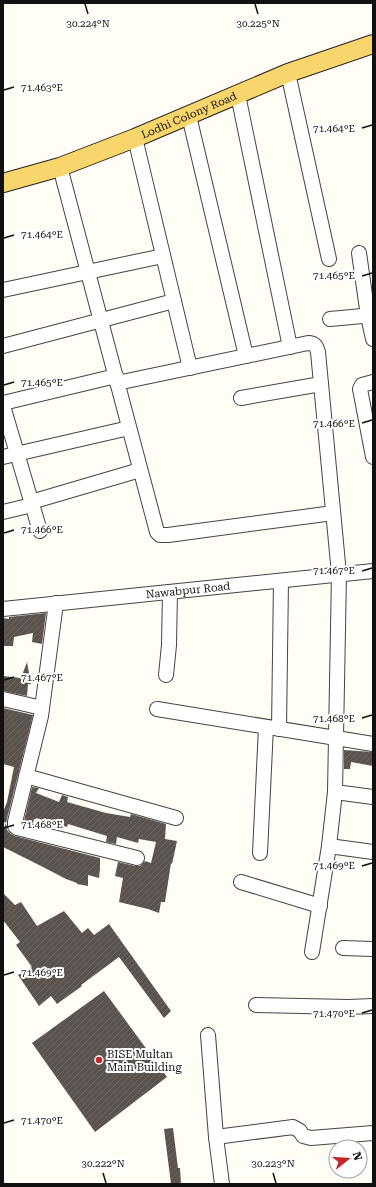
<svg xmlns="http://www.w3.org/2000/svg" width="376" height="1187" font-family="'Roboto Serif',serif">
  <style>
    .building { fill: url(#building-hatch) }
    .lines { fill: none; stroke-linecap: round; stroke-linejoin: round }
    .minor-casing { stroke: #444; stroke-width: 16 }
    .major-casing { stroke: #222; stroke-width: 20 }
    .minor { stroke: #fff; stroke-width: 14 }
    .major { stroke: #f9d66b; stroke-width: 18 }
    .ticks { fill: none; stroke: #111; stroke-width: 1.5 }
    .poi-dot { fill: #c4262e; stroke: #fff; stroke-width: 1.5 }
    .labels { text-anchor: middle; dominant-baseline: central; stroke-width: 4; stroke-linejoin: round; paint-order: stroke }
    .street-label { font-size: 11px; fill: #111; stroke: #fff }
    .poi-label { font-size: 11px; fill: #111; stroke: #fff; text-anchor: start }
    .ticks-label { font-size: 10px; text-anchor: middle; fill: #111; stroke: #fff; stroke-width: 4; stroke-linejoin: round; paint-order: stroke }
  </style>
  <defs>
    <pattern id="building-hatch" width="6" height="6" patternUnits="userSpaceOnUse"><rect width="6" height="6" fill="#5a524d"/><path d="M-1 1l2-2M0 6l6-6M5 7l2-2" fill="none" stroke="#6d6662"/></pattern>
  </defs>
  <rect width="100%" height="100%" fill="#fffdf5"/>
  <g class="building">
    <polygon points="46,613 42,644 32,642 33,633 14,637 13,646 3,646 3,618 9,619 9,617"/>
    <polygon points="27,662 31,684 28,684 27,696 3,691 3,676 21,678"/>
    <polygon points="3,708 33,715 6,823 3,821 3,812 7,802 14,767 3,764"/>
    <polygon points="344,750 373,752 373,766 351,762 350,769 344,769"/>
    <polygon points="32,787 39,788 36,793 59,802 62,795 68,797 67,802 106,813 130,817 131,814 166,824 165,839 177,841 172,864 171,863 165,902 161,902 159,913 148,909 119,902 123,878 115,876 118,862 135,866 140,866 145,861 151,863 156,842 139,839 138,843 117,837 116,844 106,842 107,836 68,824 67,827 36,818 36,819 34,819 33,823 24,821"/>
    <polygon points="6,823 7,830 11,834 15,836 100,858 100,869 99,878 88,875 88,886 77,884 77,883 66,879 41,866 3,847 3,831"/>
    <polygon points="3,893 15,905 21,902 37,926 64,911 82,933 88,928 94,935 109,924 171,1011 164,1018 119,957 81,985 82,986 57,1004 51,996 39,1006 18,975 32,967 16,945 20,942 3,920"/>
    <polygon points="104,991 167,1077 95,1132 32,1043"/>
    <polygon points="173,1128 178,1168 180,1168 181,1184 171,1184 164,1129"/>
  </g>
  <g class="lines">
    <g class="minor-casing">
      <g id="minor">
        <polyline points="288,73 329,259"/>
        <polyline points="238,95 290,347"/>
        <polyline points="189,116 246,356"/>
        <polyline points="135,138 190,368"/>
        <polyline points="60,167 157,532 160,535 168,535 333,513"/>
        <polyline points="359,253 368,316 373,339"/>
        <polyline points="3,290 163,256"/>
        <polyline points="330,319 373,315"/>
        <polyline points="3,346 174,301"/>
        <polyline points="373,382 362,385 360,389 373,457"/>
        <path d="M117,383L308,343C315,343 316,346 318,352L339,574L335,792L329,846L312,952"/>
        <polyline points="241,398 321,384"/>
        <polyline points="3,403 116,376"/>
        <polyline points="3,406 40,531"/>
        <polyline points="3,457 129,428"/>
        <polyline points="31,502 140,470"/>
        <polyline points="3,512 32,505"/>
        <polyline points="56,603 41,716 15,822 15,826 17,828 137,858"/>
        <path id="s1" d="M3,609L373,571"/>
        <polyline points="166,675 169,645 170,592"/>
        <polyline points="3,699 42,708"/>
        <polyline points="157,709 373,744"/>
        <polyline points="279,729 281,581"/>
        <polyline points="26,776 176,818"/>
        <polyline points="335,792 373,797"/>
        <polyline points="329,846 373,852"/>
        <polyline points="260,853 266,727"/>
        <polyline points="241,882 320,906"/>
        <polyline points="343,948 373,949"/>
        <polyline points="256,1005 348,1007 373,1006"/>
        <polyline points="208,1035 216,1137 222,1184"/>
        <polyline points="216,1137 293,1127 300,1131 303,1136 311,1138 373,1133"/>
      </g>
    </g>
    <g class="major-casing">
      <g id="major">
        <path id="s2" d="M3,183L60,167L135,138L288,73L373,44"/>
      </g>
    </g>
    <use href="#minor" class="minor"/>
    <use href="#major" class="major"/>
  </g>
  <path class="ticks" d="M85,4L88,14M255,4L258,14M4,90L14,87M362,128L372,125M4,238L14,235M362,276L372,273M4,385L14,382M362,423L372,420M4,533L14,530M362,571L372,568M4,680L14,677M362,718L372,715M4,828L14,825M362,866L372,863M4,975L14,972M362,1013L372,1010M4,1123L14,1120M103,1173L106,1183M273,1173L276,1183"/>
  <circle class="poi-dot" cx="99" cy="1060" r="4"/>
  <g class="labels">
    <g class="street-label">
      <text stroke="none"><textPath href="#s2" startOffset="198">Lodhi Colony Road</textPath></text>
      <text stroke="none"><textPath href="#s1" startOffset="186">Nawabpur Road</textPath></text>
    </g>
    <g class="poi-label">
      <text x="107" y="1054">BISE Multan<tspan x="107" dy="13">Main Building</tspan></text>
    </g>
  </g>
  <g class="ticks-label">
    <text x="88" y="27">30.224°N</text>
    <text x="258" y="27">30.225°N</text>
    <text x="42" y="91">71.463°E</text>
    <text x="334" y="132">71.464°E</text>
    <text x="42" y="238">71.464°E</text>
    <text x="334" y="279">71.465°E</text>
    <text x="42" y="386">71.465°E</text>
    <text x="334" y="427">71.466°E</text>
    <text x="42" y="533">71.466°E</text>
    <text x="334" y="574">71.467°E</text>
    <text x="42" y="681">71.467°E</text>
    <text x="334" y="722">71.468°E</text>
    <text x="42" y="828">71.468°E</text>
    <text x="334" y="869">71.469°E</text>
    <text x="42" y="976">71.469°E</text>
    <text x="334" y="1017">71.470°E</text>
    <text x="42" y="1124">71.470°E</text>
    <text x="103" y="1167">30.222°N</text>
    <text x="273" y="1167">30.223°N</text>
  </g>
  <rect width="376" height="1187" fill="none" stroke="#111111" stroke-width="8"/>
  <g transform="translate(348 1159) rotate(73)"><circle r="19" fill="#ffffff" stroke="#a0a0a0"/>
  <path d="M0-3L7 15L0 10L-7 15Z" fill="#c4262e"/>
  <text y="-6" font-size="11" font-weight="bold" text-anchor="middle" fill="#111111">N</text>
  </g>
</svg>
